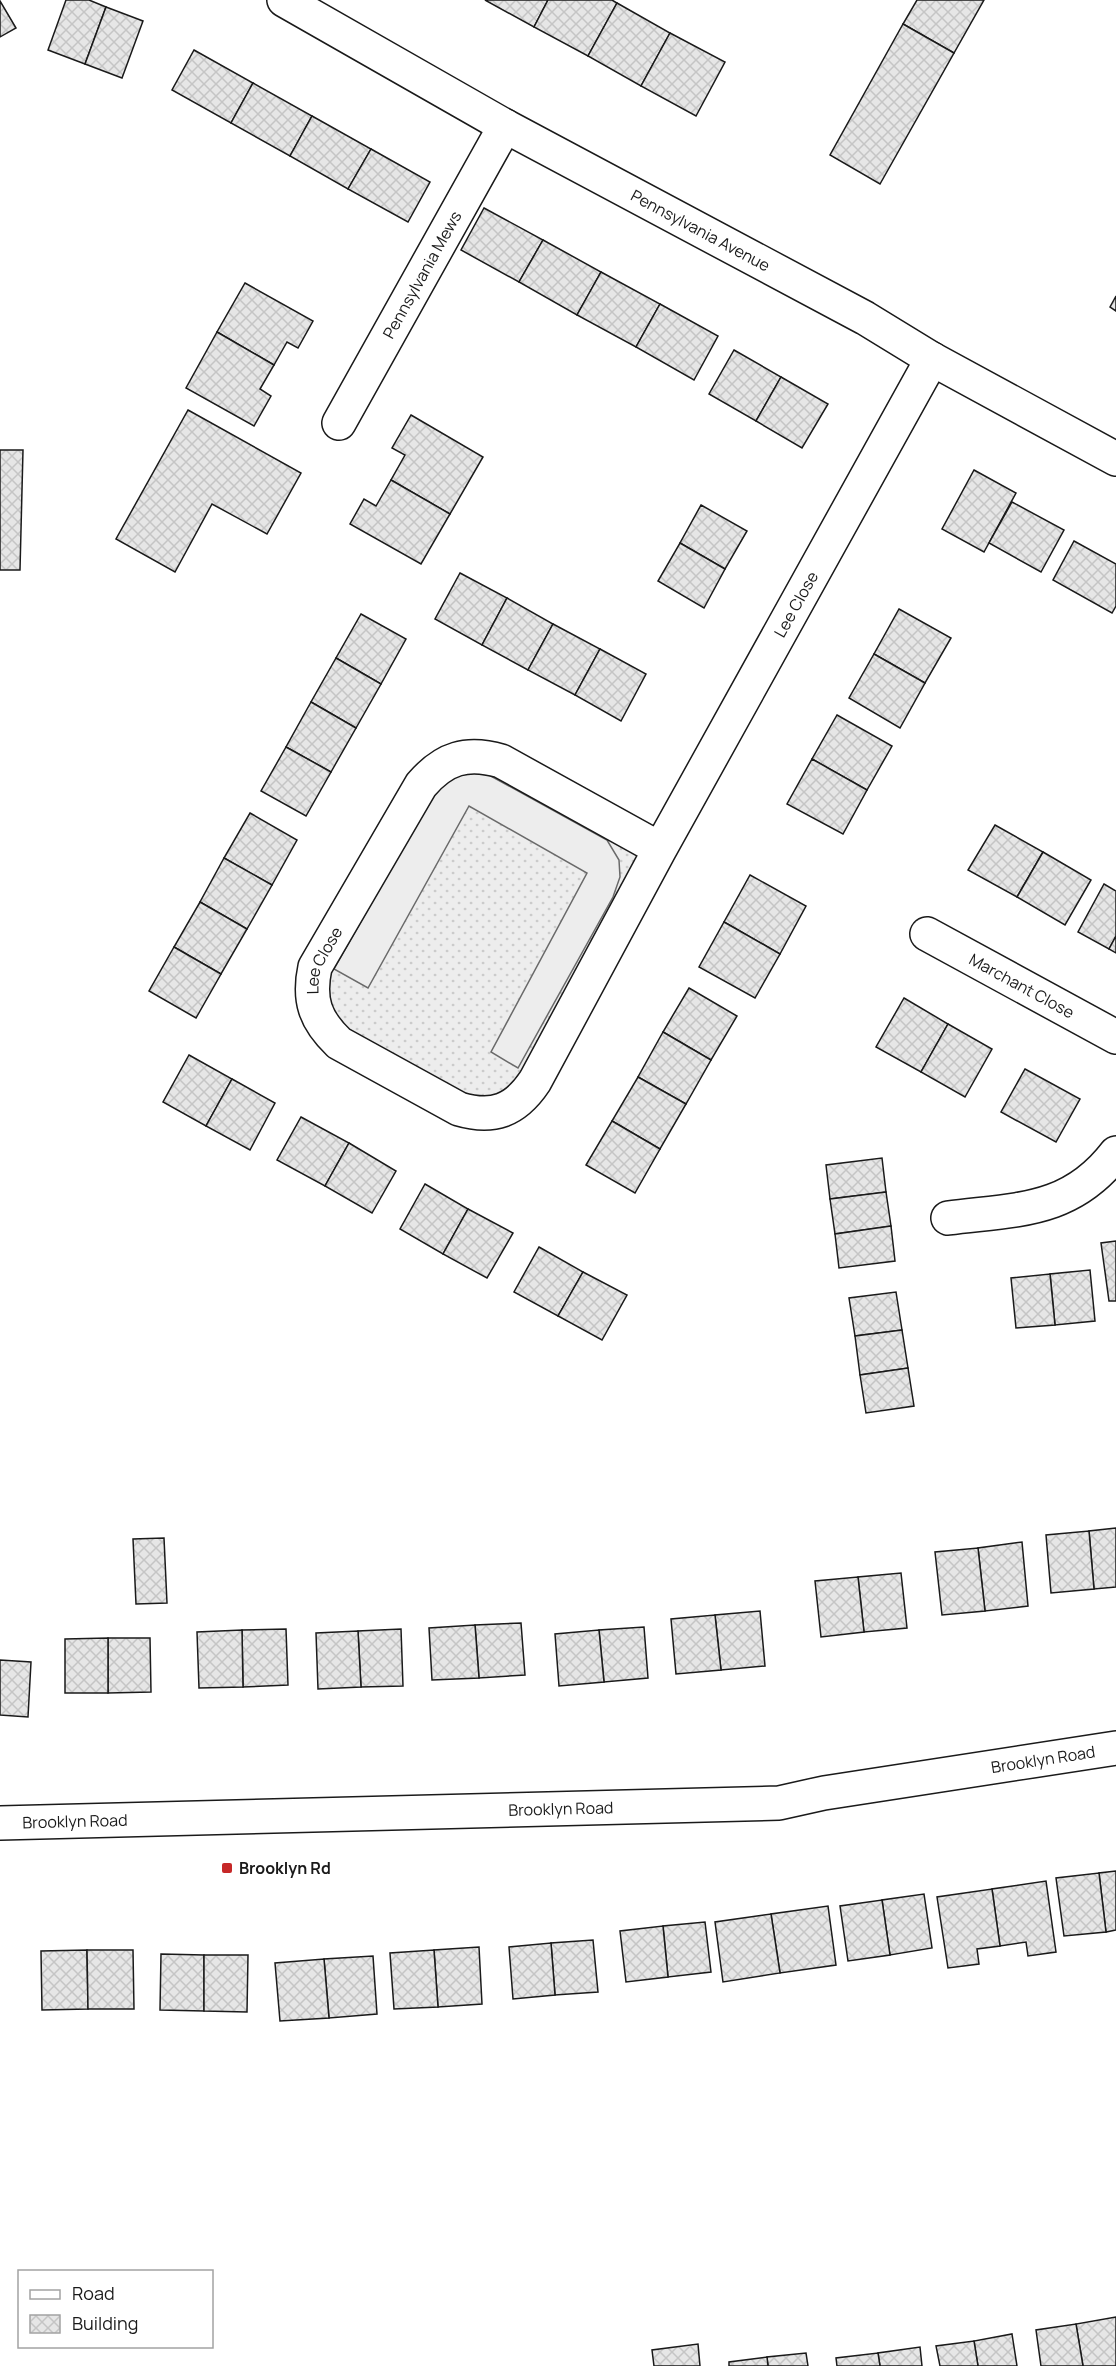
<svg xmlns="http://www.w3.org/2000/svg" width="1116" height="2366" font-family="Manrope,sans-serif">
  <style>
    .grass { fill: url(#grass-dots); stroke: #6a6a6a; stroke-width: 1.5 }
    .built { fill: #ededed; stroke: #6a6a6a; stroke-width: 1.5 }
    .building { fill: url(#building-cross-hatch); stroke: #1a1a1a; stroke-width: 1.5 }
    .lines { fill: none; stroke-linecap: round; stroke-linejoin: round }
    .street-casing { stroke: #1a1a1a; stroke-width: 36 }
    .secondary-casing { stroke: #1a1a1a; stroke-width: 36 }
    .street { stroke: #fff; stroke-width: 33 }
    .secondary { stroke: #fff; stroke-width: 33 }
    .poi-dot { fill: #c62828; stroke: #fff; stroke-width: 2 }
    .labels { text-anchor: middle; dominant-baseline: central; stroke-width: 4.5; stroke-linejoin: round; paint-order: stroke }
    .street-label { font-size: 16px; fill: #1a1a1a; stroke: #fff }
    .poi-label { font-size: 16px; font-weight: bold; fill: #1a1a1a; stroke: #fff; text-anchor: start }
  </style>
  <defs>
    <pattern id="grass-dots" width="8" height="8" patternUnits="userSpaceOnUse" patternTransform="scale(1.5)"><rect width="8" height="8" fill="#ededed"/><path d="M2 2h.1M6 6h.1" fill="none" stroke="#cbcbcb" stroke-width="1.8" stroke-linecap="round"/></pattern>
    <pattern id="building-cross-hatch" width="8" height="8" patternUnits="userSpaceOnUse" patternTransform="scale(1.5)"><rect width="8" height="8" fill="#e6e6e6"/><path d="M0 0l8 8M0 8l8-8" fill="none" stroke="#c5c5c5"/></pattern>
  </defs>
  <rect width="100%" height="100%" fill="#fff"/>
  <polygon class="grass" points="460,758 660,849 505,1109 339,1043 313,998"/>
  <polygon class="built" points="472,773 489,775 607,840 619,860 620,877 613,897 518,1068 491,1052 587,873 469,806 368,988 334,969 437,788 455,776"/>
  <g class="building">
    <polygon points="66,0 89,0 106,7 85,64 48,50"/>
    <polygon points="485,0 548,0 534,27"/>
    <polygon points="548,0 612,0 617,3 588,56 534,27"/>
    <polygon points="917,0 984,0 954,53 903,24"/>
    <polygon points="0,1 16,28 0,37"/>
    <polygon points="617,3 670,33 641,86 588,56"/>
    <polygon points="106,7 143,21 122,78 85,64"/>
    <polygon points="903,24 954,53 880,184 830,155"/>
    <polygon points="670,33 725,62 696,116 641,86"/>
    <polygon points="194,50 253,83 231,123 172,90"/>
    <polygon points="253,83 312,116 290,156 231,123"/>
    <polygon points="312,116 371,149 348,189 290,156"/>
    <polygon points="371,149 430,182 408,222 348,189"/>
    <polygon points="484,208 543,240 519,282 461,250"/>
    <polygon points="543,240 601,272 577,315 519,282"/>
    <polygon points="601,272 660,304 636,347 577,315"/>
    <polygon points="245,283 313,321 298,348 287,342 274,365 217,332"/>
    <polygon points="1116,296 1116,311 1110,307"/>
    <polygon points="660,304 718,336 694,380 636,347"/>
    <polygon points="217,332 274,365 260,389 271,396 254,426 186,388"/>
    <polygon points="734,350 781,377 756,421 709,394"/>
    <polygon points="781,377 828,404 802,448 756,421"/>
    <polygon points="188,410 301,473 267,534 212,504 175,572 116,539"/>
    <polygon points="411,415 483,457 450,514 391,480 405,455 392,448"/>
    <polygon points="0,450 23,450 20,570 0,570"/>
    <polygon points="974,470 1016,493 984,552 942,529"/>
    <polygon points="391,480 450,514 421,564 350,524 364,499 376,506"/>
    <polygon points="1012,502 1064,530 1041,572 989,543"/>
    <polygon points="701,505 747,531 725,569 680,543"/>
    <polygon points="1074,541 1116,564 1116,606 1112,613 1053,580"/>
    <polygon points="680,543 725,569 704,608 658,581"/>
    <polygon points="460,573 507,598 482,645 435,619"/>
    <polygon points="507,598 553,624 528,670 482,645"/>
    <polygon points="899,609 951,638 925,683 874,654"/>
    <polygon points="361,614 406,639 381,684 336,658"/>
    <polygon points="553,624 600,649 575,695 528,670"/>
    <polygon points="600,649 646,674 621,721 575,695"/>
    <polygon points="874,654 925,683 900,728 849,698"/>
    <polygon points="336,658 381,684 356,728 311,702"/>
    <polygon points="311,702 356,728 331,772 286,747"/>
    <polygon points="837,715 892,746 867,790 812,759"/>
    <polygon points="286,747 331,772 306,816 261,791"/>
    <polygon points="812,759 867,790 843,834 787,804"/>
    <polygon points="250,813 297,840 272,885 224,858"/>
    <polygon points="995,825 1043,852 1017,897 968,870"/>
    <polygon points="1043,852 1091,880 1065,925 1017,897"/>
    <polygon points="224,858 272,885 247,929 200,902"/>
    <polygon points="750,875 806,906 780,954 724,922"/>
    <polygon points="1104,884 1116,891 1116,936 1109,949 1078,932"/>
    <polygon points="200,902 247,929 221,974 174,947"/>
    <polygon points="724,922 780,954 755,998 699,967"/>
    <polygon points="1116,936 1116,953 1109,949"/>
    <polygon points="174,947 221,974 196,1018 149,991"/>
    <polygon points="689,988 737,1016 711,1060 663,1032"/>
    <polygon points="904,998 948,1024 921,1072 876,1047"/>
    <polygon points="948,1024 992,1049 965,1097 921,1072"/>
    <polygon points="663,1032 711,1060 686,1104 638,1077"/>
    <polygon points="189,1055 232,1079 206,1126 163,1102"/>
    <polygon points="1025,1069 1080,1099 1056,1142 1001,1112"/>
    <polygon points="638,1077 686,1104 660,1149 612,1121"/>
    <polygon points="232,1079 275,1103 250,1150 206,1126"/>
    <polygon points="301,1117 349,1143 325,1186 277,1160"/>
    <polygon points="612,1121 660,1149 635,1193 586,1165"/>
    <polygon points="349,1143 396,1171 372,1213 325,1186"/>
    <polygon points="882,1158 886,1192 830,1199 826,1165"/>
    <polygon points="425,1184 468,1209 443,1254 400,1229"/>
    <polygon points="886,1192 891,1226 835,1234 830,1199"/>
    <polygon points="468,1209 513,1233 487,1278 443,1254"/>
    <polygon points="891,1226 895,1261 839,1268 835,1234"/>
    <polygon points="1116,1241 1116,1301 1109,1301 1101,1243"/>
    <polygon points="539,1247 583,1272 558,1316 514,1292"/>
    <polygon points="1090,1270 1095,1321 1055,1325 1050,1274"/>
    <polygon points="583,1272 627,1295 602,1340 558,1316"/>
    <polygon points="1050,1274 1055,1325 1016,1328 1011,1278"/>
    <polygon points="896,1292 902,1330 855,1336 849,1298"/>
    <polygon points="902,1330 908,1368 860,1375 855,1336"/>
    <polygon points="908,1368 914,1406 866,1413 860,1375"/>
    <polygon points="1116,1528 1116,1587 1094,1589 1089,1531"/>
    <polygon points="1089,1531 1094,1589 1051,1593 1046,1535"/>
    <polygon points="164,1538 167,1603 136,1604 133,1539"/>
    <polygon points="1022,1542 1028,1606 985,1611 978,1548"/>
    <polygon points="978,1548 985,1611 942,1615 935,1552"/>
    <polygon points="901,1573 907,1628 864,1632 858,1577"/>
    <polygon points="858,1577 864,1632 821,1637 815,1581"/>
    <polygon points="760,1611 765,1666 721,1670 715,1615"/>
    <polygon points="715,1615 721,1670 676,1674 671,1619"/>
    <polygon points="521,1623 525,1675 479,1678 475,1625"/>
    <polygon points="475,1625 479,1678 432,1680 429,1628"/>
    <polygon points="644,1627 648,1678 604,1682 599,1630"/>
    <polygon points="286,1629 288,1685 243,1687 242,1630"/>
    <polygon points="401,1629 403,1686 361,1687 358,1631"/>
    <polygon points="242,1630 243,1687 199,1688 197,1632"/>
    <polygon points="599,1630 604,1682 559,1686 555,1634"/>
    <polygon points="358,1631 361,1687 318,1689 316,1633"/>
    <polygon points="108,1638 150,1638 151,1692 108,1693"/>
    <polygon points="108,1638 108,1693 65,1693 65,1639"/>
    <polygon points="0,1660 31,1662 28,1717 0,1715"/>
    <polygon points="1116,1871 1116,1930 1106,1932 1099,1873"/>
    <polygon points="1099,1873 1106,1932 1064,1936 1056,1878"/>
    <polygon points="1046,1881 1056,1952 1028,1956 1026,1942 1000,1946 992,1889"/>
    <polygon points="992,1889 1000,1946 977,1949 979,1964 948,1968 937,1897"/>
    <polygon points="924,1894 932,1948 890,1955 882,1900"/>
    <polygon points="882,1900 890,1955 848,1961 840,1906"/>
    <polygon points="828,1906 836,1965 780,1973 771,1914"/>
    <polygon points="771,1914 780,1973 723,1982 715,1922"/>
    <polygon points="705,1922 711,1972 668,1977 663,1926"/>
    <polygon points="663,1926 668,1977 626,1982 620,1931"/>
    <polygon points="593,1940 598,1992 555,1995 551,1943"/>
    <polygon points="551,1943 555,1995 513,1999 509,1947"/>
    <polygon points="479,1947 482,2004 438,2007 434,1950"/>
    <polygon points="87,1950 88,2009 42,2010 41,1951"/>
    <polygon points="87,1950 133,1950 134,2009 88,2009"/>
    <polygon points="434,1950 438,2007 394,2009 390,1953"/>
    <polygon points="161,1954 204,1955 204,2011 160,2010"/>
    <polygon points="204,1955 248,1955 247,2012 204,2011"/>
    <polygon points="373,1956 377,2014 329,2018 324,1959"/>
    <polygon points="324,1959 329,2018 280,2021 275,1963"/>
    <polygon points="1116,2317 1116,2366 1083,2366 1076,2324"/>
    <polygon points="1076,2324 1083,2366 1041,2366 1036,2330"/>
    <polygon points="1012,2334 1017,2366 978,2366 974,2341"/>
    <polygon points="974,2341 978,2366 940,2366 936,2346"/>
    <polygon points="698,2344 700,2366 654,2366 652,2350"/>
    <polygon points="920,2347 922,2366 880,2366 878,2353"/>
    <polygon points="806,2353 808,2366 768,2366 767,2357"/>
    <polygon points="878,2353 880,2366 837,2366 836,2358"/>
    <polygon points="767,2357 768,2366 729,2366 729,2362"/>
  </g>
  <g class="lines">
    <g class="street-casing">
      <g id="street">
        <path id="s1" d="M284,0L505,126L865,318L932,359L1116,459"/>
        <path id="s2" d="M339,423L505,126"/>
        <path id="s3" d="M660,849L535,1081C515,1111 493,1119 459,1109L339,1043C315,1020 308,1000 315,967L421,785C444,758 467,751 501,761L660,849L932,359"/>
        <path id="s4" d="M927,934L1116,1037"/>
        <path d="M948,1218C1017,1209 1070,1213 1116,1153"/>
      </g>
    </g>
    <g class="secondary-casing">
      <g id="secondary">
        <path id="s5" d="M0,1823L779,1803L824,1793L1116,1748"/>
      </g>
    </g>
    <use href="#street" class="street"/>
    <use href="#secondary" class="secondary"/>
  </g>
  <rect class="poi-dot" x="221" y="1862" width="12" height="12" rx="3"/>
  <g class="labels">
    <g class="street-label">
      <text stroke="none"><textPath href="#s1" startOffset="476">Pennsylvania Avenue</textPath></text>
      <text stroke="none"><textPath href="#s2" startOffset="170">Pennsylvania Mews</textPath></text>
      <text stroke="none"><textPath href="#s3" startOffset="1335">Lee Close</textPath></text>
      <text stroke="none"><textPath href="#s3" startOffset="582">Lee Close</textPath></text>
      <text stroke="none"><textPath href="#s4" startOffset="108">Marchant Close</textPath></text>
      <text stroke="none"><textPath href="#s5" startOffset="1047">Brooklyn Road</textPath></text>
      <text stroke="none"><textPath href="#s5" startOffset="561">Brooklyn Road</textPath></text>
      <text stroke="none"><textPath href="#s5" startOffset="75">Brooklyn Road</textPath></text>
    </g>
    <g class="poi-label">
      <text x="239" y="1868">Brooklyn Rd</text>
    </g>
  </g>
  <rect x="18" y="2270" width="195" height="78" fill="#ffffff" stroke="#a3a3a3" stroke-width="1.5"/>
  <rect x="30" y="2290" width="30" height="9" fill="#ffffff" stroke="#a3a3a3" stroke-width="1.5"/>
  <text x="72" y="2300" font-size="18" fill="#1a1a1a">Road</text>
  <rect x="30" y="2315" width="30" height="18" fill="url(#building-cross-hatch)" stroke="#a3a3a3" stroke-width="1.5"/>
  <text x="72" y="2330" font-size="18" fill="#1a1a1a">Building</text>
</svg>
